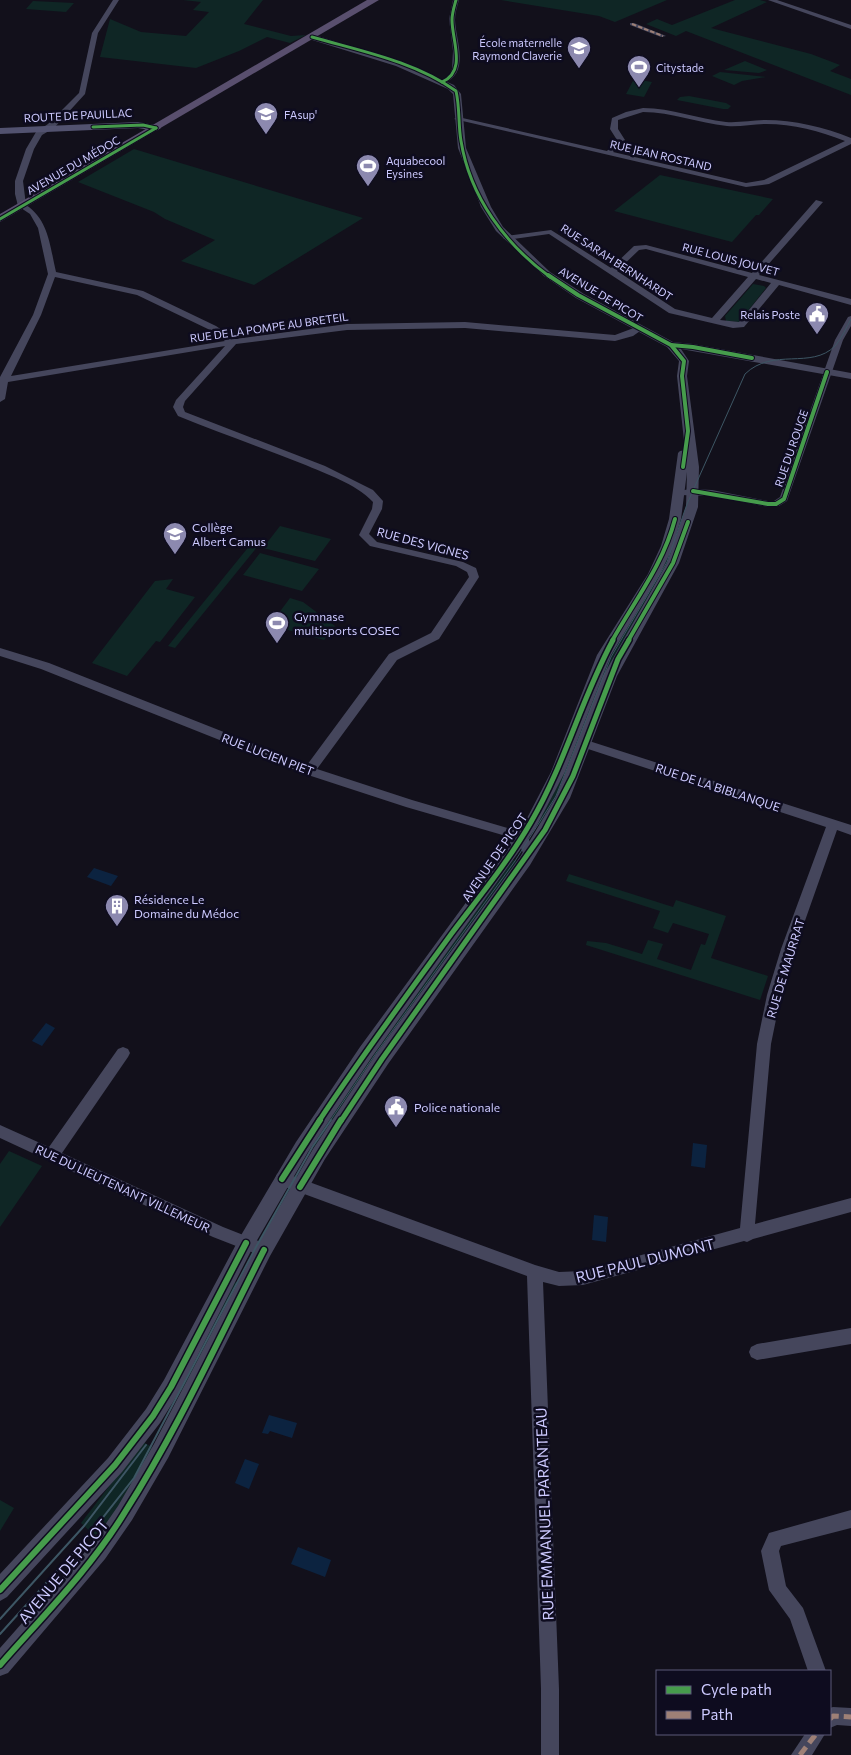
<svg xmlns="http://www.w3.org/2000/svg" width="851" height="1755" font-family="Commissioner,sans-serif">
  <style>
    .green { fill: #0f2625 }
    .water { fill: #0c2340 }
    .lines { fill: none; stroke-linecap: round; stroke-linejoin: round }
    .minor { fill: #45465c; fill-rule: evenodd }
    .tertiary { fill: #45465c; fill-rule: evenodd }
    .secondary { fill: #52526f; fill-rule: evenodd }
    .primary { fill: #594f6e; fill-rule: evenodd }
    .tram-far1 { stroke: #3d5664; stroke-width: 1 }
    .tram { stroke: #3d5664; stroke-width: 2 }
    .quiet-far1 { stroke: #9e8076; stroke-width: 2; stroke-dasharray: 4.5 2; stroke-linecap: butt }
    .quiet { stroke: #9e8076; stroke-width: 5; stroke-dasharray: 10 5; stroke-linecap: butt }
    .cycleway-far3-casing { stroke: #0e0c1f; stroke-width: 5 }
    .cycleway-far2-casing { stroke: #0e0c1f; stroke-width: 6 }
    .cycleway-far1-casing { stroke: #0e0c1f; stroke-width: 8 }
    .cycleway-casing { stroke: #0e0c1f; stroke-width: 9 }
    .cycleway-far3 { stroke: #469c4c; stroke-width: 3 }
    .cycleway-far2 { stroke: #469c4c; stroke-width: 4 }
    .cycleway-far1 { stroke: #469c4c; stroke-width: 5 }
    .cycleway { stroke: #469c4c; stroke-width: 6 }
    .labels { text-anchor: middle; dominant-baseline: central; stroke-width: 5; stroke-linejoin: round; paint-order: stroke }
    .far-poi-label { font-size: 11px; fill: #cdcaff; stroke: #0e0c1f; text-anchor: start }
    .far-street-label { font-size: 11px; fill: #cdcaff; stroke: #0e0c1f }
    .poi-label { font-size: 12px; fill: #cdcaff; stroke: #0e0c1f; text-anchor: start }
    .street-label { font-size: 12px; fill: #cdcaff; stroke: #0e0c1f }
    .near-street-label { font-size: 15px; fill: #cdcaff; stroke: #0e0c1f }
  </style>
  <rect width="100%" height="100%" fill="#12101b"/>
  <g class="green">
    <polygon points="183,0 263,0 244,24 291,36 306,35 290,43 267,37 239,51 196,68 100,57 110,19 141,32 186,36 209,12 193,10 201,2"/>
    <polygon points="501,0 667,0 615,22 599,16"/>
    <polygon points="735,0 760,0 767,2 711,28 811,54 840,65 830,71 851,79 851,95 686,31 676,36 646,24 657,19 672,25"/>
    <polygon points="33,1 74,3 66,12 26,9"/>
    <polygon points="745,61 767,70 759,73 724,70"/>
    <polygon points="720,72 766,77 742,81 734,85 712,76"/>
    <polygon points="634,79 652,82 644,97 626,94"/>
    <polygon points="689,96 726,103 731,106 728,109 723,109 677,100 680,97"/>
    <polygon points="134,149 363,218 254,285 181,261 215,240 165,219 154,212 78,182"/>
    <polygon points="660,175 773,199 759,215 756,215 732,242 614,211"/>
    <polygon points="753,284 764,286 766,288 739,322 726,321 725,316"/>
    <polygon points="679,520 685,521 676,548 542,826 536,824 601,674"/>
    <polygon points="280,526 331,539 315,561 263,548"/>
    <polygon points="255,539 262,541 175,648 168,646"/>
    <polygon points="260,553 319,569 302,591 243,575"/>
    <polygon points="173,579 166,589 195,597 160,642 156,641 127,676 92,663 155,581"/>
    <polygon points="290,598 303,602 335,626 324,640 270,625"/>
    <polygon points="512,859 518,862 317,1148 310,1145"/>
    <polygon points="569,874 673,907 676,900 726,916 711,958 768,976 760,1000 586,945 587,941 606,943 642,954 648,940 663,944 657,959 691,970 701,944 705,945 709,934 673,923 668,933 653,928 660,911 566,881"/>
    <polygon points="9,1151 42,1166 0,1227 0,1164"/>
    <polygon points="232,1281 241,1284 185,1392 177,1389"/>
    <polygon points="143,1442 156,1449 119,1508 95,1536 81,1523"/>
    <polygon points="0,1500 14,1508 0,1531"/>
  </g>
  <g class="water">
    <polygon points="94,868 118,876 111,886 87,877"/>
    <polygon points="46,1023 55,1028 42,1046 32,1041"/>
    <polygon points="693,1143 707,1145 705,1168 691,1166"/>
    <polygon points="594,1215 608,1217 606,1242 592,1240"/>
    <polygon points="269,1415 297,1423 292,1438 270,1431 268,1434 262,1433"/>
    <polygon points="245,1459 259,1464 249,1489 235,1483"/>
    <polygon points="298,1547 331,1560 325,1577 291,1564"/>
  </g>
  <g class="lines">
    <g class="minor">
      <path d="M113,0H119L98,33L85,94L54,128L42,135L34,149L23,181L26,205C49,220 50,247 56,272L143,291L216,326L235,339L347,324L465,322L615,335L639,326L643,329L633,336L615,341L465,328L347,330L236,344L185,401L183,407L185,412L325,466L373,490L383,501L382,509L369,534L377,542L463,562L476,568L479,577L439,639L397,660L317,769L412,800L514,830L528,837L535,855L533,858H525L519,843L506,836L406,807L305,774L41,669L0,656V648L49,663L307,765L389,654L431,633L469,577L467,572L456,566L370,546L359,535L372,509L373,502C355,483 326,474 303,464C261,447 219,433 178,416L173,407L176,400L225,346L8,382L5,399L0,402V377L33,315L48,274L38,228L30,214L18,206L15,194V181L26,149L36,132L48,124L79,93L92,33ZM55,277L137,295L210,330L225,341L11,376L41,315Z"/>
      <path d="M453,0H459C457,7 455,13 455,20C456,42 471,74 442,84L439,82L449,76L452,69L453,51L449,19Z"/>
      <polygon points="768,0 777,0 851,25 851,29"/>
      <polygon points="630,23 634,23 666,36 661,37 630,25"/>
      <path d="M643,108C672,108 698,119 726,122C739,123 752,120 765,120C794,120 824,127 851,138V144L769,184L746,187L454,119L458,117L607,151L617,140L610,129L612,118L626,112ZM643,112C672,112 698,123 727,126C740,127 753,124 766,124C793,124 820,131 845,141L764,180L746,183L613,152L625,140L618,129V120Z"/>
      <path d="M816,200L823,202L759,275L851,299V305L779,285L744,327L733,328L669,313L549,234L507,240L503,238L507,236L551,230L611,268L634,246L646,245L752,273ZM646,249L748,277L712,318L675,309L617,271L639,250ZM756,279L771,283L739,322L720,320Z"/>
      <polygon points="851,316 851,326 843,340 787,501 779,506 768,507 712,496 679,495 679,491 690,489 712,490 768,501 774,501 780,497 835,340 848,317"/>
      <polygon points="586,740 851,825 851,835 837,830 795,949 781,995 771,1044 755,1224 851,1198 851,1212 753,1239 747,1242 744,1241 583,1285 559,1286 543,1282 559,1689 559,1755 541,1755 541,1689 527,1276 277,1184 275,1179 277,1174 282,1172 535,1265 559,1272 583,1271 740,1228 757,1044 767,995 781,949 826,827 582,747 580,744 582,741"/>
      <polygon points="123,1047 128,1049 130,1053 128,1057 62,1153 223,1227 269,1245 272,1250 269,1255 264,1257 213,1237 0,1138 0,1125 49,1147 118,1049"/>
      <polygon points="851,1328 851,1344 757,1360 751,1357 749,1352 751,1347 757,1344"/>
      <polygon points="851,1510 851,1528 781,1546 779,1551 786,1586 803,1608 826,1671 808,1671 790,1619 769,1590 761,1551 769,1533"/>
      <polygon points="833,1707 851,1708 851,1726 837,1725 830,1728 830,1708"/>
      <polygon points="805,1734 825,1734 812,1755 791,1755"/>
    </g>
    <path class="tertiary" d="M309,35H315L402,62L454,85L461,94L466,148L491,207L503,227L550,272L584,294L673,342L693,344L851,373V379L681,349L689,361L687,376L699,467L698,507L679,563L617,676L570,798L530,865L388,1064L325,1159L270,1256L168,1458L132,1520L105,1559L8,1673L0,1676V1648L91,1545L118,1506L154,1444L258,1244L313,1149L376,1054L520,857L556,797L603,676L667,563L672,549L660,574L611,655L565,772L535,829L372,1057L308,1152L252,1249L178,1394L160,1423L122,1472L7,1597L0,1601V1574L108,1458L146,1409L164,1380L240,1237L296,1142L360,1047L525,822L551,772L597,655L648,574L661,546L669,519L678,453L680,451L685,450L677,376L679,361L667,347L576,298L544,276L496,231L481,207L458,148L453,94L448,89L396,66L309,39ZM687,472L686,507L675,539L681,519Z"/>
    <polygon class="secondary" points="138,122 160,126 161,128 156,131 138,128 0,134 0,128"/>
    <polygon class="primary" points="367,0 379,0 0,222 0,214"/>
    <path class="tram-far1" d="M330,1121L374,1056L515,861L556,796L611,657L667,562L687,504L745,374C773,347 811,370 835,346C842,338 846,328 851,319"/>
    <g class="tram">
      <polyline points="0,1619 84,1526 146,1445"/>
      <polyline points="0,1634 86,1539 134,1478 256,1247 313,1146 331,1120"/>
    </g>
    <polyline class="quiet-far1" points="632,24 663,36"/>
    <g class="quiet">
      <polyline points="830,1719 833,1716 851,1717"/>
      <polyline points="800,1755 816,1734"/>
    </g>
    <g class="cycleway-far3-casing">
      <g id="cycleway-far3">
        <path d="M312,37C360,51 414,61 456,91C460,108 458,124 461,141C470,197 505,244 550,277"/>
        <path d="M442,82C467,71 452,41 452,20C452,13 454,7 456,0"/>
        <polyline points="93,127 143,125 156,128"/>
        <polyline points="0,219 156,128"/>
      </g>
    </g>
    <g class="cycleway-far2-casing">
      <g id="cycleway-far2">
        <polyline points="548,275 578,295 671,345 684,361 682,376 688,431 683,467"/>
        <polyline points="671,345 693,347 752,358"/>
        <polyline points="693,491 768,504 776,504 784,499 827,372"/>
        <path d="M612,641C635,600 663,565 675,519"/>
        <polyline points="628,641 673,563 688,522"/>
      </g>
    </g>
    <g class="cycleway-far1-casing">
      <g id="cycleway-far1">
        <path d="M319,1121C361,1057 407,995 452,933C479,897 508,862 531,822C565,764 581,699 613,640"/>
        <polyline points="341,1121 382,1059 545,830 573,776 618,659 629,640"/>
      </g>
    </g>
    <g class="cycleway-casing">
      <g id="cycleway">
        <polyline points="282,1179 320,1120"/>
        <polyline points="300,1187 341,1120"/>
        <polyline points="0,1590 115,1465 153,1416 171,1387 246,1243"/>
        <path d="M0,1665C43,1616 91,1568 125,1512C178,1429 219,1338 264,1250"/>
      </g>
    </g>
    <use href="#cycleway-far3" class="cycleway-far3"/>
    <use href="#cycleway-far2" class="cycleway-far2"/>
    <use href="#cycleway-far1" class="cycleway-far1"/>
    <use href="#cycleway" class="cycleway"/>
  </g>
  <defs>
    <g id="school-pin" transform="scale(1.25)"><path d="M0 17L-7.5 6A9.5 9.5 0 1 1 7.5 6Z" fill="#8c89af" stroke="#0e0c1f"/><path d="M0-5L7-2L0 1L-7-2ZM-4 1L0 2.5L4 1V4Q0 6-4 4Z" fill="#fff"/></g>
    <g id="stadium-pin" transform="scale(1.25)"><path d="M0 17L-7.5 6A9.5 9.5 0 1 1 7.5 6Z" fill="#8c89af" stroke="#0e0c1f"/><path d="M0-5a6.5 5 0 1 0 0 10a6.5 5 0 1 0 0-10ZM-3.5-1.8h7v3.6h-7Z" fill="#fff"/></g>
    <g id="university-pin" transform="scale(1.25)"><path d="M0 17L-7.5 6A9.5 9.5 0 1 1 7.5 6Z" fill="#8c89af" stroke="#0e0c1f"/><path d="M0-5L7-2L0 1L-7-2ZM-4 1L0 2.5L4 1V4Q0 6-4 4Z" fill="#fff"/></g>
    <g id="civic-pin" transform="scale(1.25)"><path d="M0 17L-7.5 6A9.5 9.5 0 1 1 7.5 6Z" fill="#8c89af" stroke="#0e0c1f"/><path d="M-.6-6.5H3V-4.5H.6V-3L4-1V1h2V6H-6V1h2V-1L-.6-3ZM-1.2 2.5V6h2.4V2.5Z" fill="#fff"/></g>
    <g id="building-pin" transform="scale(1.25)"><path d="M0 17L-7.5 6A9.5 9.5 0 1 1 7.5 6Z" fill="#8c89af" stroke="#0e0c1f"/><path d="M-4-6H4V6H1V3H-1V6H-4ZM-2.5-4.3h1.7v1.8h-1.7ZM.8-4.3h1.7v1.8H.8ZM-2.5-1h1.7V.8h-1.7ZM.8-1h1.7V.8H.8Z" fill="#fff"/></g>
  </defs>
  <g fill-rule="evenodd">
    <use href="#school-pin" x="579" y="48"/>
    <use href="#stadium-pin" x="639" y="67"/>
    <use href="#university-pin" x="266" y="114"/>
    <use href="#stadium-pin" x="368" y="166"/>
    <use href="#civic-pin" x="817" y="314"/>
    <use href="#school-pin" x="175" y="534"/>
    <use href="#stadium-pin" x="277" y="623"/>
    <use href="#building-pin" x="117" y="906"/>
    <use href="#civic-pin" x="396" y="1107"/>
  </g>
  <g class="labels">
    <g class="far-poi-label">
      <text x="562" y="42" text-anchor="end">École maternelle<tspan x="562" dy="13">Raymond Claverie</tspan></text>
      <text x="656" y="67">Citystade</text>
      <text x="284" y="114">FAsup'</text>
      <text x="386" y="160">Aquabecool<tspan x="386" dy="13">Eysines</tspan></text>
      <text x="800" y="314" text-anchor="end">Relais Poste</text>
    </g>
    <g class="far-street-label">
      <text transform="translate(78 115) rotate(-3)">ROUTE DE PAUILLAC</text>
      <text transform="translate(661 155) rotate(13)">RUE JEAN ROSTAND</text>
      <text transform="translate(73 165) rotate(-30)">AVENUE DU MÉDOC</text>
      <text transform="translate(731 259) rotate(15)">RUE LOUIS JOUVET</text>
      <text transform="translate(617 262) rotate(33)">RUE SARAH BERNHARDT</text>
      <text transform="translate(601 294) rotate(31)">AVENUE DE PICOT</text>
      <text transform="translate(269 327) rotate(-8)">RUE DE LA POMPE AU BRETEIL</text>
      <text transform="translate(791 448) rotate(-71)">RUE DU ROUGE</text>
    </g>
    <g class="poi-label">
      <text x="192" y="527">Collège<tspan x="192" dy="14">Albert Camus</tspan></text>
      <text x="294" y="616">Gymnase<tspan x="294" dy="14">multisports COSEC</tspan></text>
      <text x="134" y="899">Résidence Le<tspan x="134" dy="14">Domaine du Médoc</tspan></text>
      <text x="414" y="1107">Police nationale</text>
    </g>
    <g class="street-label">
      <text transform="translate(423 543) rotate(15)">RUE DES VIGNES</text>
      <text transform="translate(268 754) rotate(21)">RUE LUCIEN PIET</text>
      <text transform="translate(718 787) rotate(18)">RUE DE LA BIBLANQUE</text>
      <text transform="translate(494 857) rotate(-55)">AVENUE DE PICOT</text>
      <text transform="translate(785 968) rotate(-73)">RUE DE MAURRAT</text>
      <text transform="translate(123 1188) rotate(25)">RUE DU LIEUTENANT VILLEMEUR</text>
    </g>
    <g class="near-street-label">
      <text transform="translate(645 1260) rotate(-14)">RUE PAUL DUMONT</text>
      <text transform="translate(544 1514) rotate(-92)">RUE EMMANUEL PARANTEAU</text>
      <text transform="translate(63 1571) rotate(-50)">AVENUE DE PICOT</text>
    </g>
  </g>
  <rect x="656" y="1670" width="175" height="65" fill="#0e0c1f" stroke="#5a5879"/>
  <rect x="666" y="1686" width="25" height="8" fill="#469c4c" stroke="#5a5879"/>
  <text x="701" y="1695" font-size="15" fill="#cdcaff">Cycle path</text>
  <rect x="666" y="1711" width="25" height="8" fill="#9e8076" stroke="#5a5879"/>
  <text x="701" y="1720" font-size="15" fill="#cdcaff">Path</text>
</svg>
